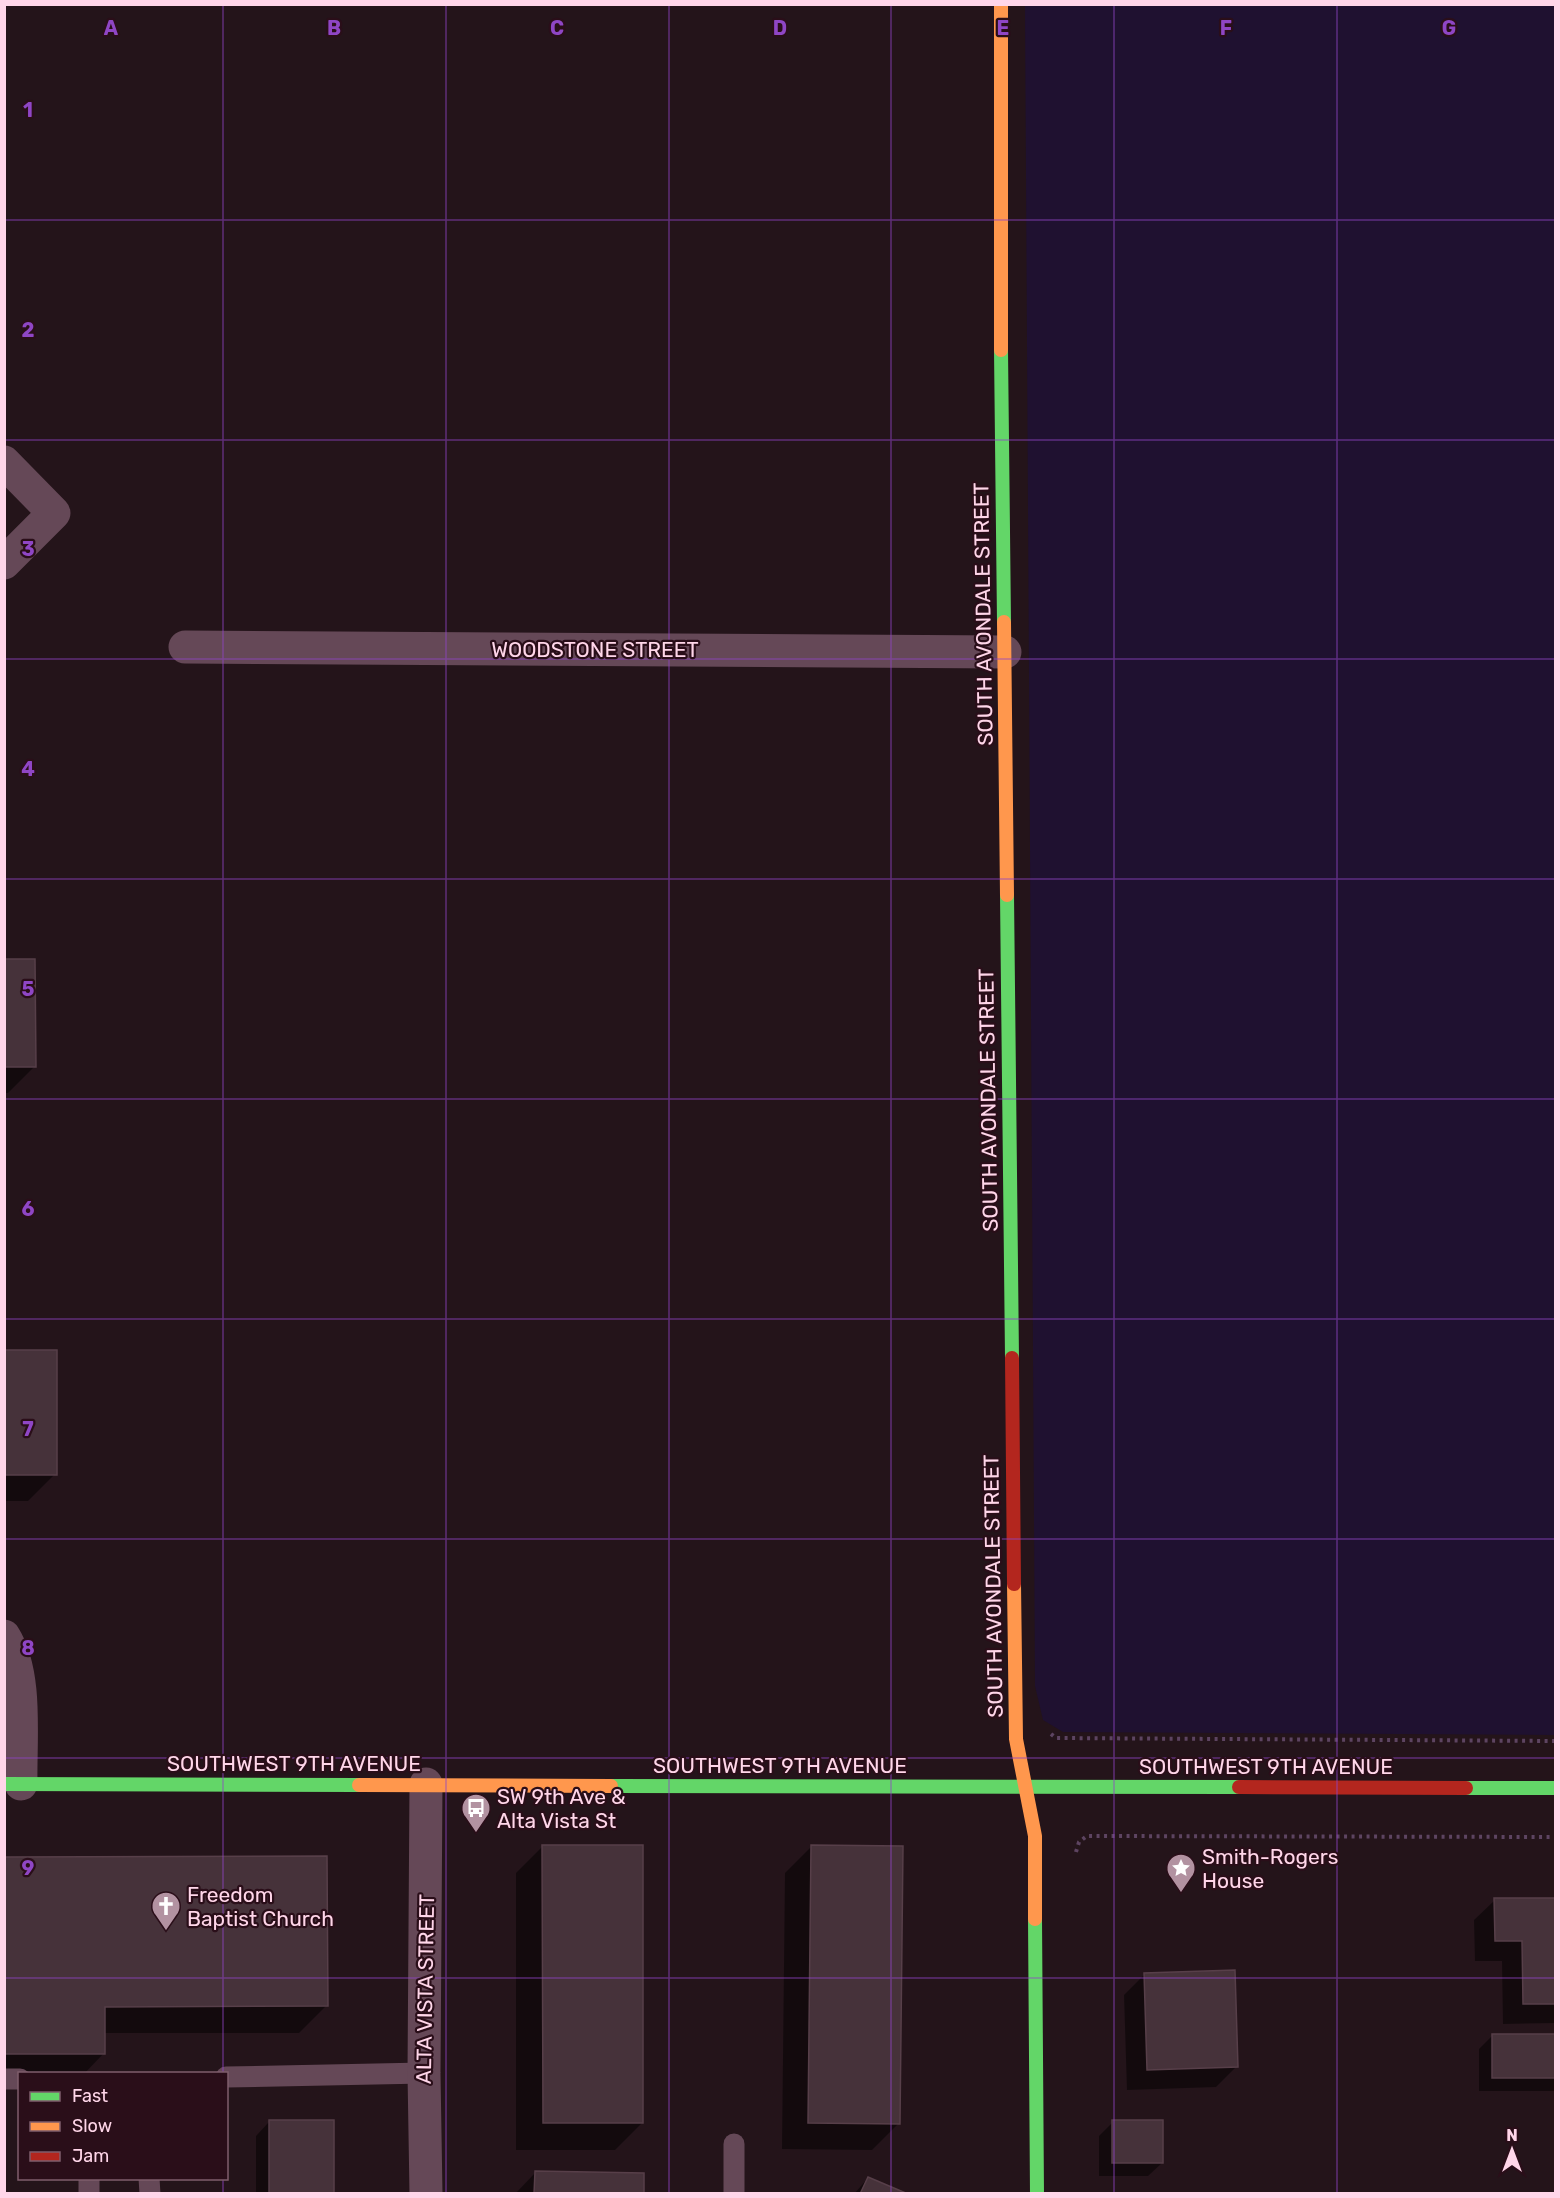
<svg xmlns="http://www.w3.org/2000/svg" width="1560" height="2198" font-family="Rubik,sans-serif">
  <style>
    .green { fill: #1f1130 }
    .shadow { fill: #0007 }
    .building { fill: #46323a; stroke: #573f49; stroke-width: 1.5 }
    .lines { fill: none; stroke-linecap: round; stroke-linejoin: round }
    .path { stroke: #5d4461; stroke-width: 4; stroke-dasharray: 3 4.5; stroke-linecap: butt }
    .lane { stroke: #654857; stroke-width: 21 }
    .street { stroke: #654857; stroke-width: 33 }
    .fast { stroke: #63d668; stroke-width: 14 }
    .slow { stroke: #ff974d; stroke-width: 14 }
    .jam { stroke: #b3261e; stroke-width: 14 }
    .grid { fill: none; stroke: #8f46c5; stroke-width: 1.5; stroke-opacity: 0.55 }
    .labels { text-anchor: middle; dominant-baseline: central; stroke-width: 4.5; stroke-linejoin: round; paint-order: stroke }
    .street-label { font-size: 21px; fill: #ffd6e9; stroke: #2a0e19 }
    .poi-label { font-size: 21px; fill: #ffd6e9; stroke: #2a0e19; text-anchor: start }
    .grid-label { font-size: 20px; text-anchor: middle; font-weight: bold; fill: #8f46c5; stroke: #2a0e19; stroke-width: 4.5; stroke-linejoin: round; paint-order: stroke }
  </style>
  <rect width="100%" height="100%" fill="#24141a"/>
  <polygon class="green" points="1025,5 1555,5 1555,1735 1063,1732 1043,1720 1035,1686"/>
  <g class="shadow">
    <polygon points="4,960 35,1066 8,1093 4,1093"/>
    <polygon points="4,1351 55,1474 28,1501 4,1501"/>
    <polygon points="543,1846 642,2123 615,2150 516,2150 516,1873"/>
    <polygon points="812,1846 899,2123 872,2150 782,2149 785,1873"/>
    <polygon points="4,1858 326,2006 299,2033 104,2033 104,2053 84,2074 20,2074 4,2080"/>
    <polygon points="1556,1899 1556,2023 1503,2024 1502,1961 1475,1961 1474,1920 1495,1900"/>
    <polygon points="1144,1975 1237,2066 1216,2087 1127,2090 1124,1995"/>
    <polygon points="1493,2035 1556,2035 1556,2091 1479,2091 1479,2049"/>
    <polygon points="269,2122 333,2194 256,2194 256,2136"/>
    <polygon points="1113,2122 1162,2163 1148,2176 1099,2176 1099,2136"/>
    <polygon points="535,2173 642,2194 515,2194"/>
    <polygon points="868,2178 904,2194 854,2194"/>
  </g>
  <g class="building">
    <polygon points="4,959 35,959 36,1067 4,1067"/>
    <rect x="4" y="1350" width="53" height="125"/>
    <polygon points="542,1845 643,1845 643,2123 543,2123"/>
    <polygon points="811,1845 903,1846 900,2124 808,2123"/>
    <polygon points="327,1856 328,2006 105,2007 105,2054 4,2054 4,1857"/>
    <polygon points="1494,1898 1556,1898 1556,2004 1523,2004 1522,1941 1495,1941"/>
    <polygon points="1235,1970 1238,2067 1147,2070 1144,1973"/>
    <rect x="1492" y="2034" width="64" height="44"/>
    <rect x="269" y="2120" width="65" height="74"/>
    <rect x="1112" y="2120" width="51" height="43"/>
    <polygon points="535,2171 644,2173 644,2194 534,2194"/>
    <polygon points="868,2177 908,2194 860,2194"/>
  </g>
  <g class="lines">
    <g class="path">
      <polyline points="1051,1734 1056,1738 1556,1741"/>
      <polyline points="1076,1852 1079,1842 1087,1836 1556,1837"/>
    </g>
    <g class="lane">
      <polyline points="226,2077 424,2073"/>
      <polyline points="4,2079 20,2079"/>
      <polyline points="89,2178 89,2194"/>
      <polyline points="149,2178 150,2194"/>
      <polyline points="734,2194 734,2144"/>
    </g>
    <g class="street">
      <polyline points="4,462 54,513 4,563"/>
      <polyline points="185,647 1005,652"/>
      <path d="M4,1636C28,1674 20,1739 21,1784"/>
      <polyline points="426,1784 424,2073 426,2194"/>
    </g>
    <g class="fast">
      <polyline points="1001,350 1004,622"/>
      <polyline points="1007,895 1012,1358"/>
      <polyline points="4,1784 359,1785"/>
      <polyline points="611,1786 1239,1787"/>
      <polyline points="1466,1788 1556,1788"/>
      <polyline points="1035,1919 1037,2194"/>
    </g>
    <g class="slow">
      <polyline points="1001,4 1001,350"/>
      <polyline points="1004,622 1007,895"/>
      <polyline points="1014,1584 1016,1739 1035,1836 1035,1919"/>
      <polyline points="359,1785 611,1786"/>
    </g>
    <g class="jam">
      <polyline points="1012,1358 1014,1584"/>
      <polyline points="1239,1787 1466,1788"/>
    </g>
  </g>
  <path class="grid" d="M223,4V2074M446,4V2194M669,4V2194M891,4V2194M1114,4V2194M1337,4V2194M4,220H1556M4,440H1556M4,659H1556M4,879H1556M4,1099H1556M4,1319H1556M4,1539H1556M4,1758H1556M4,1978H1556M223,2178V2194"/>
  <defs>
    <g id="bus-pin" transform="scale(1.5)"><path d="M0 17L-7.5 6A9.5 9.5 0 1 1 7.5 6Z" fill="#b292a1" stroke="#2a0e19"/><path d="M-5-6H5V4H4V6H2V4H-2V6H-4V4H-5ZM-3.5-4V0h7V-4ZM-3.5 1.2v1.5H-2V1.2ZM2 1.2v1.5H3.5V1.2Z" fill="#fff"/></g>
    <g id="sight-pin" transform="scale(1.5)"><path d="M0 17L-7.5 6A9.5 9.5 0 1 1 7.5 6Z" fill="#b292a1" stroke="#2a0e19"/><path d="M0-6L1.8-2.2L6-1.7L2.9 1.2L3.7 5.4L0 3.3L-3.7 5.4L-2.9 1.2L-6-1.7L-1.8-2.2Z" fill="#fff"/></g>
    <g id="church-pin" transform="scale(1.5)"><path d="M0 17L-7.5 6A9.5 9.5 0 1 1 7.5 6Z" fill="#b292a1" stroke="#2a0e19"/><path d="M-1.2-6h2.4v3.5h3.3v2.4h-3.3V6h-2.4V-.1h-3.3v-2.4h3.3Z" fill="#fff"/></g>
  </defs>
  <g fill-rule="evenodd">
    <use href="#bus-pin" x="476" y="1808"/>
    <use href="#sight-pin" x="1181" y="1868"/>
    <use href="#church-pin" x="166" y="1906"/>
  </g>
  <g class="labels">
    <g class="street-label">
      <text transform="translate(983 614) rotate(-91)">SOUTH AVONDALE STREET</text>
      <text x="595" y="649">WOODSTONE STREET</text>
      <text transform="translate(988 1100) rotate(-91)">SOUTH AVONDALE STREET</text>
      <text transform="translate(993 1586) rotate(-91)">SOUTH AVONDALE STREET</text>
      <text x="294" y="1763">SOUTHWEST 9TH AVENUE</text>
      <text x="780" y="1765">SOUTHWEST 9TH AVENUE</text>
      <text x="1266" y="1766">SOUTHWEST 9TH AVENUE</text>
      <text transform="translate(425 1989) rotate(-89)">ALTA VISTA STREET</text>
    </g>
    <g class="poi-label">
      <text x="497" y="1796">SW 9th Ave &amp;<tspan x="497" dy="24">Alta Vista St</tspan></text>
      <text x="1202" y="1856">Smith-Rogers<tspan x="1202" dy="24">House</tspan></text>
      <text x="187" y="1894">Freedom<tspan x="187" dy="24">Baptist Church</tspan></text>
    </g>
  </g>
  <g class="grid-label">
    <text x="111" y="35">A</text>
    <text x="334" y="35">B</text>
    <text x="557" y="35">C</text>
    <text x="780" y="35">D</text>
    <text x="1003" y="35">E</text>
    <text x="1226" y="35">F</text>
    <text x="1449" y="35">G</text>
    <text x="28" y="117">1</text>
    <text x="28" y="337">2</text>
    <text x="28" y="556">3</text>
    <text x="28" y="776">4</text>
    <text x="28" y="996">5</text>
    <text x="28" y="1216">6</text>
    <text x="28" y="1436">7</text>
    <text x="28" y="1655">8</text>
    <text x="28" y="1875">9</text>
  </g>
  <rect width="1560" height="2198" fill="none" stroke="#ffd6e9" stroke-width="12"/>
  <rect x="18" y="2072" width="210" height="108" fill="#2a0e19" stroke="#7f5e6c" stroke-width="1.5"/>
  <rect x="30" y="2092" width="30" height="9" fill="#63d668" stroke="#7f5e6c" stroke-width="1.5"/>
  <text x="72" y="2102" font-size="18" fill="#ffd6e9">Fast</text>
  <rect x="30" y="2122" width="30" height="9" fill="#ff974d" stroke="#7f5e6c" stroke-width="1.5"/>
  <text x="72" y="2132" font-size="18" fill="#ffd6e9">Slow</text>
  <rect x="30" y="2152" width="30" height="9" fill="#b3261e" stroke="#7f5e6c" stroke-width="1.5"/>
  <text x="72" y="2162" font-size="18" fill="#ffd6e9">Jam</text>
  <g transform="translate(1512 2150)" stroke="#2a0e19" stroke-width="4.5" paint-order="stroke">
  <path d="M0-4.5L10 22L0 15L-10 22Z" fill="#ffd6e9"/>
  <text y="-9" font-size="16" font-weight="bold" text-anchor="middle" fill="#ffd6e9">N</text>
  </g>
</svg>
